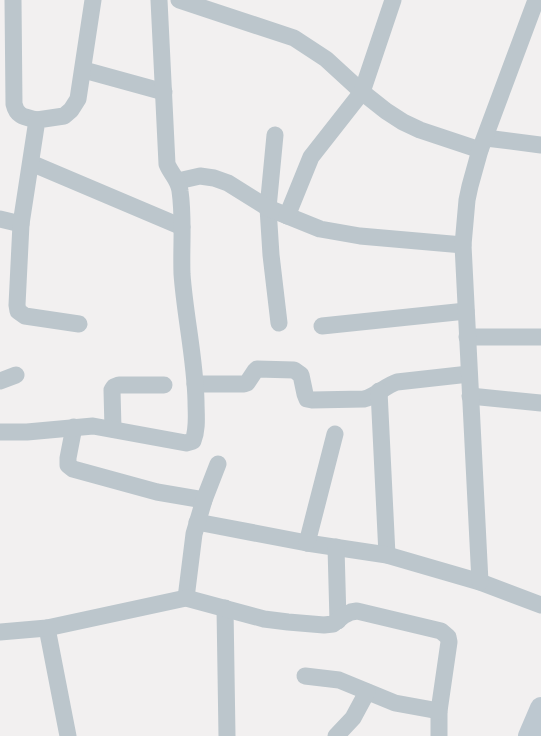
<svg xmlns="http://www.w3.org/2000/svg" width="541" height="736" font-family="Overpass,sans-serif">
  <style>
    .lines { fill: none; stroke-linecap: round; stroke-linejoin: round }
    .minor { stroke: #bcc6cc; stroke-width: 17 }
    .secondary { stroke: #bdc8d0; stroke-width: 22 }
  </style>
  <rect width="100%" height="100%" fill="#f2f0f0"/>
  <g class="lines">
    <g class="minor">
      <path d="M13,0L14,104C17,117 25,117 37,120"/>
      <polyline points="179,0 294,38 326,59 362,92 386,111 403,122 420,130 480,150"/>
      <polyline points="84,70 164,92"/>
      <polyline points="275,135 268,208 271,255 279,323"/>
      <polyline points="486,138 541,145"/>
      <polyline points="31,163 182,227"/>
      <polyline points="178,181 200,176 214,178 228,183 268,208 320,229 360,236 463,245"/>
      <polyline points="287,216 311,157 362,92 393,0"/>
      <polyline points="0,219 21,224"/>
      <polyline points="79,324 25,316 18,311 17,305 21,224 37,120 64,116 71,110 78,99 93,0"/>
      <polyline points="322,326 466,311"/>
      <polyline points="467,337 541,337"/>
      <polyline points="0,381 16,375"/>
      <path d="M195,384H244L247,383L255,371L257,369L294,370L301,375L305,394L307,399L312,400L364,399C376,396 385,386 397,382L469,374"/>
      <polyline points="379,391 387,555"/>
      <polyline points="470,396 541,403"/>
      <polyline points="74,427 68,458 68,465 73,469 157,492 204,500"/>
      <polyline points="113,429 112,390 114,387 119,385 164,385"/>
      <path d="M0,432H27L93,426L186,443L193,441C198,428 196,415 196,401C195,358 185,316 182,274C181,246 184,218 180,191C179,180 171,174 167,164L159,0"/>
      <polyline points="197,522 307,543 387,555 480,582 541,605"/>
      <polyline points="307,543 335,434"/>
      <polyline points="336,547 338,621"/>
      <polyline points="480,582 463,245 467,200 470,186 480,150 536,0"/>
      <polyline points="186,598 194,534 204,500 218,464"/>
      <polyline points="225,608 227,736"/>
      <polyline points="47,628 68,736"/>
      <polyline points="0,632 47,628 186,598 264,619 288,622 324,625 333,624 343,616 351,612 357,611 441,631 448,637 449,642 439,711 439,736"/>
      <polyline points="305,676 339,680 395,703 439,711"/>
      <polyline points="336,736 353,718 367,692"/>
    </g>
    <polyline class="secondary" points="529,736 541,708"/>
  </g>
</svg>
